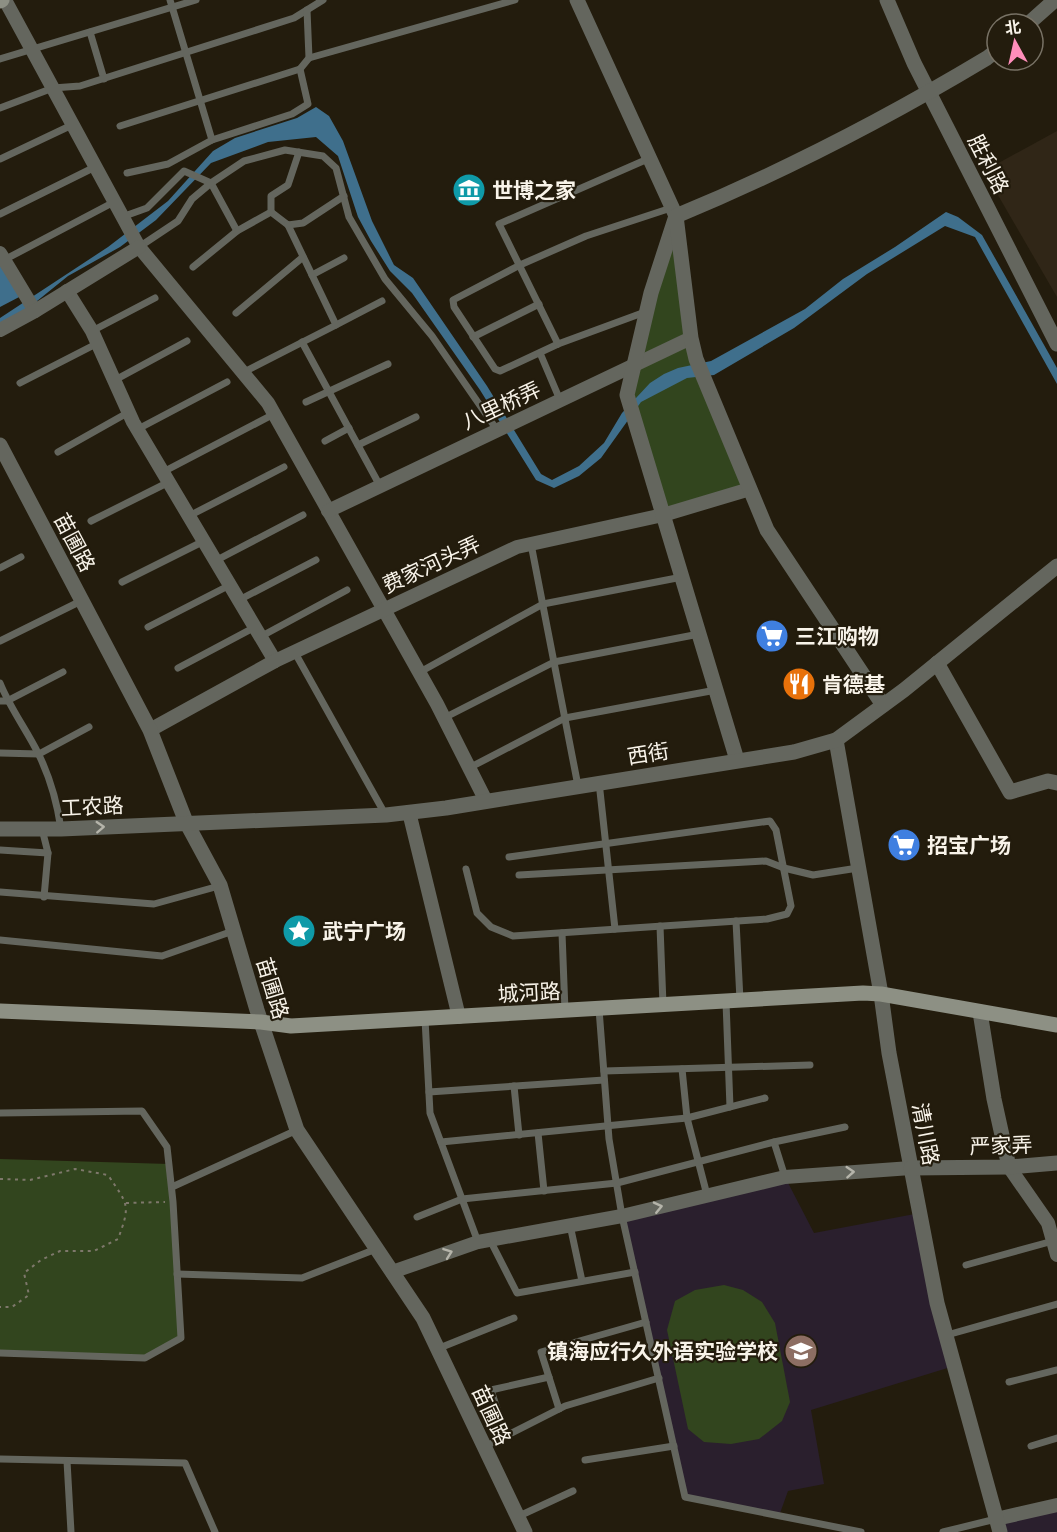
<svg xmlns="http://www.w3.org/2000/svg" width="1057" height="1532" font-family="'Noto Serif','Noto Sans SC',serif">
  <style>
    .education { fill: #2a1f2d }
    .medical { fill: #302617 }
    .green { fill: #32451e }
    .water { fill: #3f6f8c }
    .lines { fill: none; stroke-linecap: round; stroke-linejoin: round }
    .path { stroke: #7e786b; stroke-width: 2; stroke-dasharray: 3 4.5; stroke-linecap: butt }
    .service { stroke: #64665e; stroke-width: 7 }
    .minor { stroke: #64665e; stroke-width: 14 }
    .tertiary { stroke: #64665e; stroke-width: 15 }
    .secondary { stroke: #8d9084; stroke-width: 15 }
    .oneway { stroke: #b5b4aa }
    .labels { text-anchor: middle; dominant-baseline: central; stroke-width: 4.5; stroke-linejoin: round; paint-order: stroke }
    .street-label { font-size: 21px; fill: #f8f3e9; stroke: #231c0d }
    .poi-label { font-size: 21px; font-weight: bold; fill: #f8f3e9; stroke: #231c0d; text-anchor: start }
  </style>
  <rect width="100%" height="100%" fill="#231c0d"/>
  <g class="education">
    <polygon points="785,1177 814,1233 920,1213 954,1366 811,1410 824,1484 788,1491 779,1516 685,1497 622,1216"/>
    <polygon points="1057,1505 1057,1532 1000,1532 996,1519"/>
  </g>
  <polygon class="medical" points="1057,131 1057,297 984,171"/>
  <g class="green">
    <polygon points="676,216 691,338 750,489 663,515 627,395"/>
    <polygon points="0,1159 169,1164 181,1338 145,1358 0,1353"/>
    <polygon points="724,1285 743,1290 762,1302 775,1323 790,1402 782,1421 759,1439 731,1444 704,1442 688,1429 667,1330 675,1301 695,1290"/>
  </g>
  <g class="water">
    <polygon points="316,107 329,116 343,141 372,221 394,265 413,278 487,386 541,474 552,480 579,466 604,443 622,413 650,383 664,374 678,368 711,361 805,309 843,279 895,247 946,212 958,217 982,235 1057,368 1057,384 975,237 945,226 867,274 794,328 714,375 687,378 641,402 601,458 579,476 554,488 536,480 480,390 412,293 390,271 371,241 358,217 338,156 316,137 268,142 211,163 156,220 120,247 68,276 0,331 0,318 108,247 168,201 213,151 235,138 297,118"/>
    <polygon points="0,263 23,295 0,307"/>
  </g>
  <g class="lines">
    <g class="path">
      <path d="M0,1179L30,1180L75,1169L108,1175C128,1205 131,1204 118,1239L94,1251H60L41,1260L24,1273L29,1295L12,1307H0"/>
      <polyline points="126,1203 165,1202"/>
    </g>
    <g class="service">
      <polyline points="170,0 212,140"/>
      <polyline points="90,32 104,79"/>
      <polyline points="309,58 515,0"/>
      <polyline points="0,59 196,0"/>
      <polyline points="0,108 53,88 80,86 294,18 323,0"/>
      <polyline points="120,126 300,69"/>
      <polyline points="0,159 72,125"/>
      <polyline points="127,173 168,164 212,140 292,114 308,104 300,69 309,58 307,10"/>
      <polyline points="271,212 288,225 303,223 344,196"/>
      <polyline points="0,214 95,167"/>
      <polyline points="122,217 147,208 184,171 211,183 237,231"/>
      <polyline points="139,247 178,221 192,199 211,183 244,161 285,150 323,156 336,168 349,217 385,279 432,336 497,430"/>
      <polyline points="4,260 114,202"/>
      <polyline points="193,267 237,231 271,212 271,196 288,185 299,152"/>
      <polyline points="312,275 344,258"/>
      <polyline points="645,312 558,344 500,371 495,369 454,307 453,300 520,265 586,236 671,208"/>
      <polyline points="236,313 303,257"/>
      <polyline points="336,325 382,301"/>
      <polyline points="92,331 155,298"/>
      <polyline points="473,337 539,304"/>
      <polyline points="302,342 380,486"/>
      <polyline points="558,344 499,224 650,158"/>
      <polyline points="540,353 560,400"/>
      <polyline points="242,373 336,325 288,225"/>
      <polyline points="115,380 187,341"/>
      <polyline points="20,383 98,343"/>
      <polyline points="306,402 388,364"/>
      <polyline points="138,429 227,382"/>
      <polyline points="325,441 349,428"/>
      <polyline points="358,445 416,417"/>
      <polyline points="58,452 129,412"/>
      <polyline points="163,472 274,414"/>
      <polyline points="189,516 284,467"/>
      <polyline points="91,521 169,482"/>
      <polyline points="531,544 578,786"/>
      <polyline points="215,561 303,515"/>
      <polyline points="0,568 21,557"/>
      <polyline points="122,582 204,541"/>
      <polyline points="239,600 316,560"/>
      <polyline points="148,627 230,585"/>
      <polyline points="260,637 347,590"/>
      <polyline points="0,641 81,601"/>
      <polyline points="294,651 385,814"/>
      <polyline points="178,668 255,627"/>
      <polyline points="420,672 543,604 682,577"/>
      <path d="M0,683C10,708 26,729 38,753C50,777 57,802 61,829"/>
      <polyline points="0,701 7,701 63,672"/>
      <polyline points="444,718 554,662 699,634"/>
      <polyline points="0,753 39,754 89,727"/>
      <polyline points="469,768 565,718 716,690"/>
      <polyline points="599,782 615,929"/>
      <polyline points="42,829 48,853 44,897"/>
      <polyline points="0,850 48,853"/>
      <polyline points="466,869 477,913 491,927 513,936 767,919 787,914 791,906 776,830 770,821 509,857"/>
      <polyline points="519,875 766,861 784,868 813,875 858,868"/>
      <polyline points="0,892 154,904 219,886"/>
      <polyline points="736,921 740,1000"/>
      <polyline points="660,926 663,1005"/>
      <polyline points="562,933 565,1011"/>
      <polyline points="0,940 162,956 233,931"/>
      <polyline points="726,1002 730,1107"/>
      <polyline points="599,1009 609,1139 622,1216 685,1497 861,1532"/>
      <polyline points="425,1019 430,1113 478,1242"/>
      <polyline points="682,1069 687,1118 707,1195"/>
      <polyline points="604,1071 810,1065"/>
      <polyline points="514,1086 519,1135"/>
      <polyline points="429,1092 604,1080"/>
      <polyline points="0,1113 142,1111 167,1147 173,1202 181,1338 145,1358 0,1353"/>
      <polyline points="538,1133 544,1191"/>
      <polyline points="441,1142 687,1118 765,1098"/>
      <polyline points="774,1142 785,1177"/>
      <polyline points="172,1187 297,1130"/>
      <polyline points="417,1217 462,1199 617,1183 774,1142 845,1127"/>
      <polyline points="570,1225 582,1281"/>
      <polyline points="490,1240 517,1293 635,1272"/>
      <polyline points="966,1265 1053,1241"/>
      <polyline points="177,1274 302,1278 376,1249"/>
      <polyline points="947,1335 1057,1304"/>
      <polyline points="437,1349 514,1318"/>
      <polyline points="1009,1382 1057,1370"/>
      <polyline points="559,1409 541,1352 646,1322"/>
      <polyline points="506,1436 491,1390 549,1377"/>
      <polyline points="1031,1446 1057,1438"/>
      <polyline points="484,1447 565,1406 659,1378"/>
      <polyline points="0,1459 185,1463 215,1532"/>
      <polyline points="585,1460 674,1446"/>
      <polyline points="67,1461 71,1532"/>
      <polyline points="517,1517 573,1491"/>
      <polyline points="943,1532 996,1519"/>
    </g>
    <g class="minor">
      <polyline points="5,0 139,247 268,403 437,704 486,801"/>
      <polyline points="0,253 35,311"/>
      <polyline points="67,291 92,331 133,422 275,661"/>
      <polyline points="0,330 35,311 139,247"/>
      <polyline points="328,511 691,338"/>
      <polyline points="150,730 275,661 517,547 663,515 750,489"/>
      <polyline points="409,812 459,1017"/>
      <polyline points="1009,1167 1048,1223 1057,1255"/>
      <polyline points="392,1272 478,1242 622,1216 785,1177 911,1168"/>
      <polyline points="996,1519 1057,1505"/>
    </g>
    <g class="tertiary">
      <polyline points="577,0 676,216 651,293 627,395 737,760"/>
      <polyline points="887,0 914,63 1057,344"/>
      <polyline points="1028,24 1055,0"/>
      <polyline points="0,445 150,730 186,822 220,885 257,1010 297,1130 423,1318 525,1532"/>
      <polyline points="937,663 1010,792 1048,781 1057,783"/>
      <path d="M883,705L767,530L696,359L691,338L676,216C785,171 887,118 987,58L997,50"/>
      <polyline points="836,740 881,994 889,1053 937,1303 1000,1532"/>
      <polyline points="0,829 61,829 386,815 446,808 794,752 836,740 904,690 1057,566"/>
      <polyline points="980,1012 994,1099 1009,1167"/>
      <polyline points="911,1168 1009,1167 1057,1163"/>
    </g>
    <g class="secondary">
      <polyline points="0,1 2,0"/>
      <polyline points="0,1011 261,1022 291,1026 863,993 881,994 1057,1025"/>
    </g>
  </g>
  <defs><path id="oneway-chevron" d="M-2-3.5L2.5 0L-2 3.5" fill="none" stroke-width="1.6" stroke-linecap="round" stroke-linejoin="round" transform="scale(1.5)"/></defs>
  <g class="oneway">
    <use href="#oneway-chevron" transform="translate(100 827) rotate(-3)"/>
    <use href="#oneway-chevron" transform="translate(850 1172) rotate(-4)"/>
    <use href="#oneway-chevron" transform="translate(658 1207) rotate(-13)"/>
    <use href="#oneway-chevron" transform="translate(448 1253) rotate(-20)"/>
  </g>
  <defs>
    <g id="museum-disc" transform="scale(1.725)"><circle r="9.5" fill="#0f9aa8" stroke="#231c0d"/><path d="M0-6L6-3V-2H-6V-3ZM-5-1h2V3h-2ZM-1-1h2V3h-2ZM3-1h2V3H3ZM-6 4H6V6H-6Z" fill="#fff"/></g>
    <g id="supermarket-disc" transform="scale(1.725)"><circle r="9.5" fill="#3f7fe0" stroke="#231c0d"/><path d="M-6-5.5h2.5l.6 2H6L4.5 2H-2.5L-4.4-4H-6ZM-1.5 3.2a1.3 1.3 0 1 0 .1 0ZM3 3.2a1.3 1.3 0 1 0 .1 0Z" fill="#fff"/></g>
    <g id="restaurant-disc" transform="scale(1.725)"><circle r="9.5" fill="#e8710a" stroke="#231c0d"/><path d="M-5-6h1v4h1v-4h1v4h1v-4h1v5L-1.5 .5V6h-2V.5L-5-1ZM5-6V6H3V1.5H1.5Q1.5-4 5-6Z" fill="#fff"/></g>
    <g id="sight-disc" transform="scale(1.725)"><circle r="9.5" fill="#0f9aa8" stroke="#231c0d"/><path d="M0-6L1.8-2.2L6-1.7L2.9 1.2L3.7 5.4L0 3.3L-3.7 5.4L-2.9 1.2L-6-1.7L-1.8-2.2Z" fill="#fff"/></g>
    <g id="school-disc" transform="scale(1.725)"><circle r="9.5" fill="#8d6e63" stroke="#231c0d"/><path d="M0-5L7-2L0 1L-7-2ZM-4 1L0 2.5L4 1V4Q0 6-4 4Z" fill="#fff"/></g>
  </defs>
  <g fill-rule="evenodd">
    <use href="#museum-disc" x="469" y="190"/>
    <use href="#supermarket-disc" x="772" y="636"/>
    <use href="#restaurant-disc" x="799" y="684"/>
    <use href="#supermarket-disc" x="904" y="845"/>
    <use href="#sight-disc" x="299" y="931"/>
    <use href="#school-disc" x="801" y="1351"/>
  </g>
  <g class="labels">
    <g class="street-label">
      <text transform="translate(989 164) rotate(63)">胜利路</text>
      <text transform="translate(501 405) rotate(-25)">八里桥弄</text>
      <text transform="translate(75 542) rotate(62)">苗圃路</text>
      <text transform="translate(431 564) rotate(-25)">费家河头弄</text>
      <text transform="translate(648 753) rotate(-9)">西街</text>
      <text transform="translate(92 806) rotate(-3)">工农路</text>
      <text transform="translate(273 988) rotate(73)">苗圃路</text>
      <text transform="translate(529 992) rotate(-3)">城河路</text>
      <text transform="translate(926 1134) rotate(79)">清川路</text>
      <text transform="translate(1001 1145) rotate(-2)">严家弄</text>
      <text transform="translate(492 1415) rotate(65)">苗圃路</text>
    </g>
    <g class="poi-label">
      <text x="492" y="190">世博之家</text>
      <text x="795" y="636">三江购物</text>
      <text x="822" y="684">肯德基</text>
      <text x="927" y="845">招宝广场</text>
      <text x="322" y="931">武宁广场</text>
      <text x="778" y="1351" text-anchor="end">镇海应行久外语实验学校</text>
    </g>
  </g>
  <g transform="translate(1015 42) rotate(352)"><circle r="28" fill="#231c0d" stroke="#787265" stroke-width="1.5"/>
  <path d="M0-4.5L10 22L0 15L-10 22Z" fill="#ff8ebb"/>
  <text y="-9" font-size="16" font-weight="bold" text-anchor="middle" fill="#f8f3e9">北</text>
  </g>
</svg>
